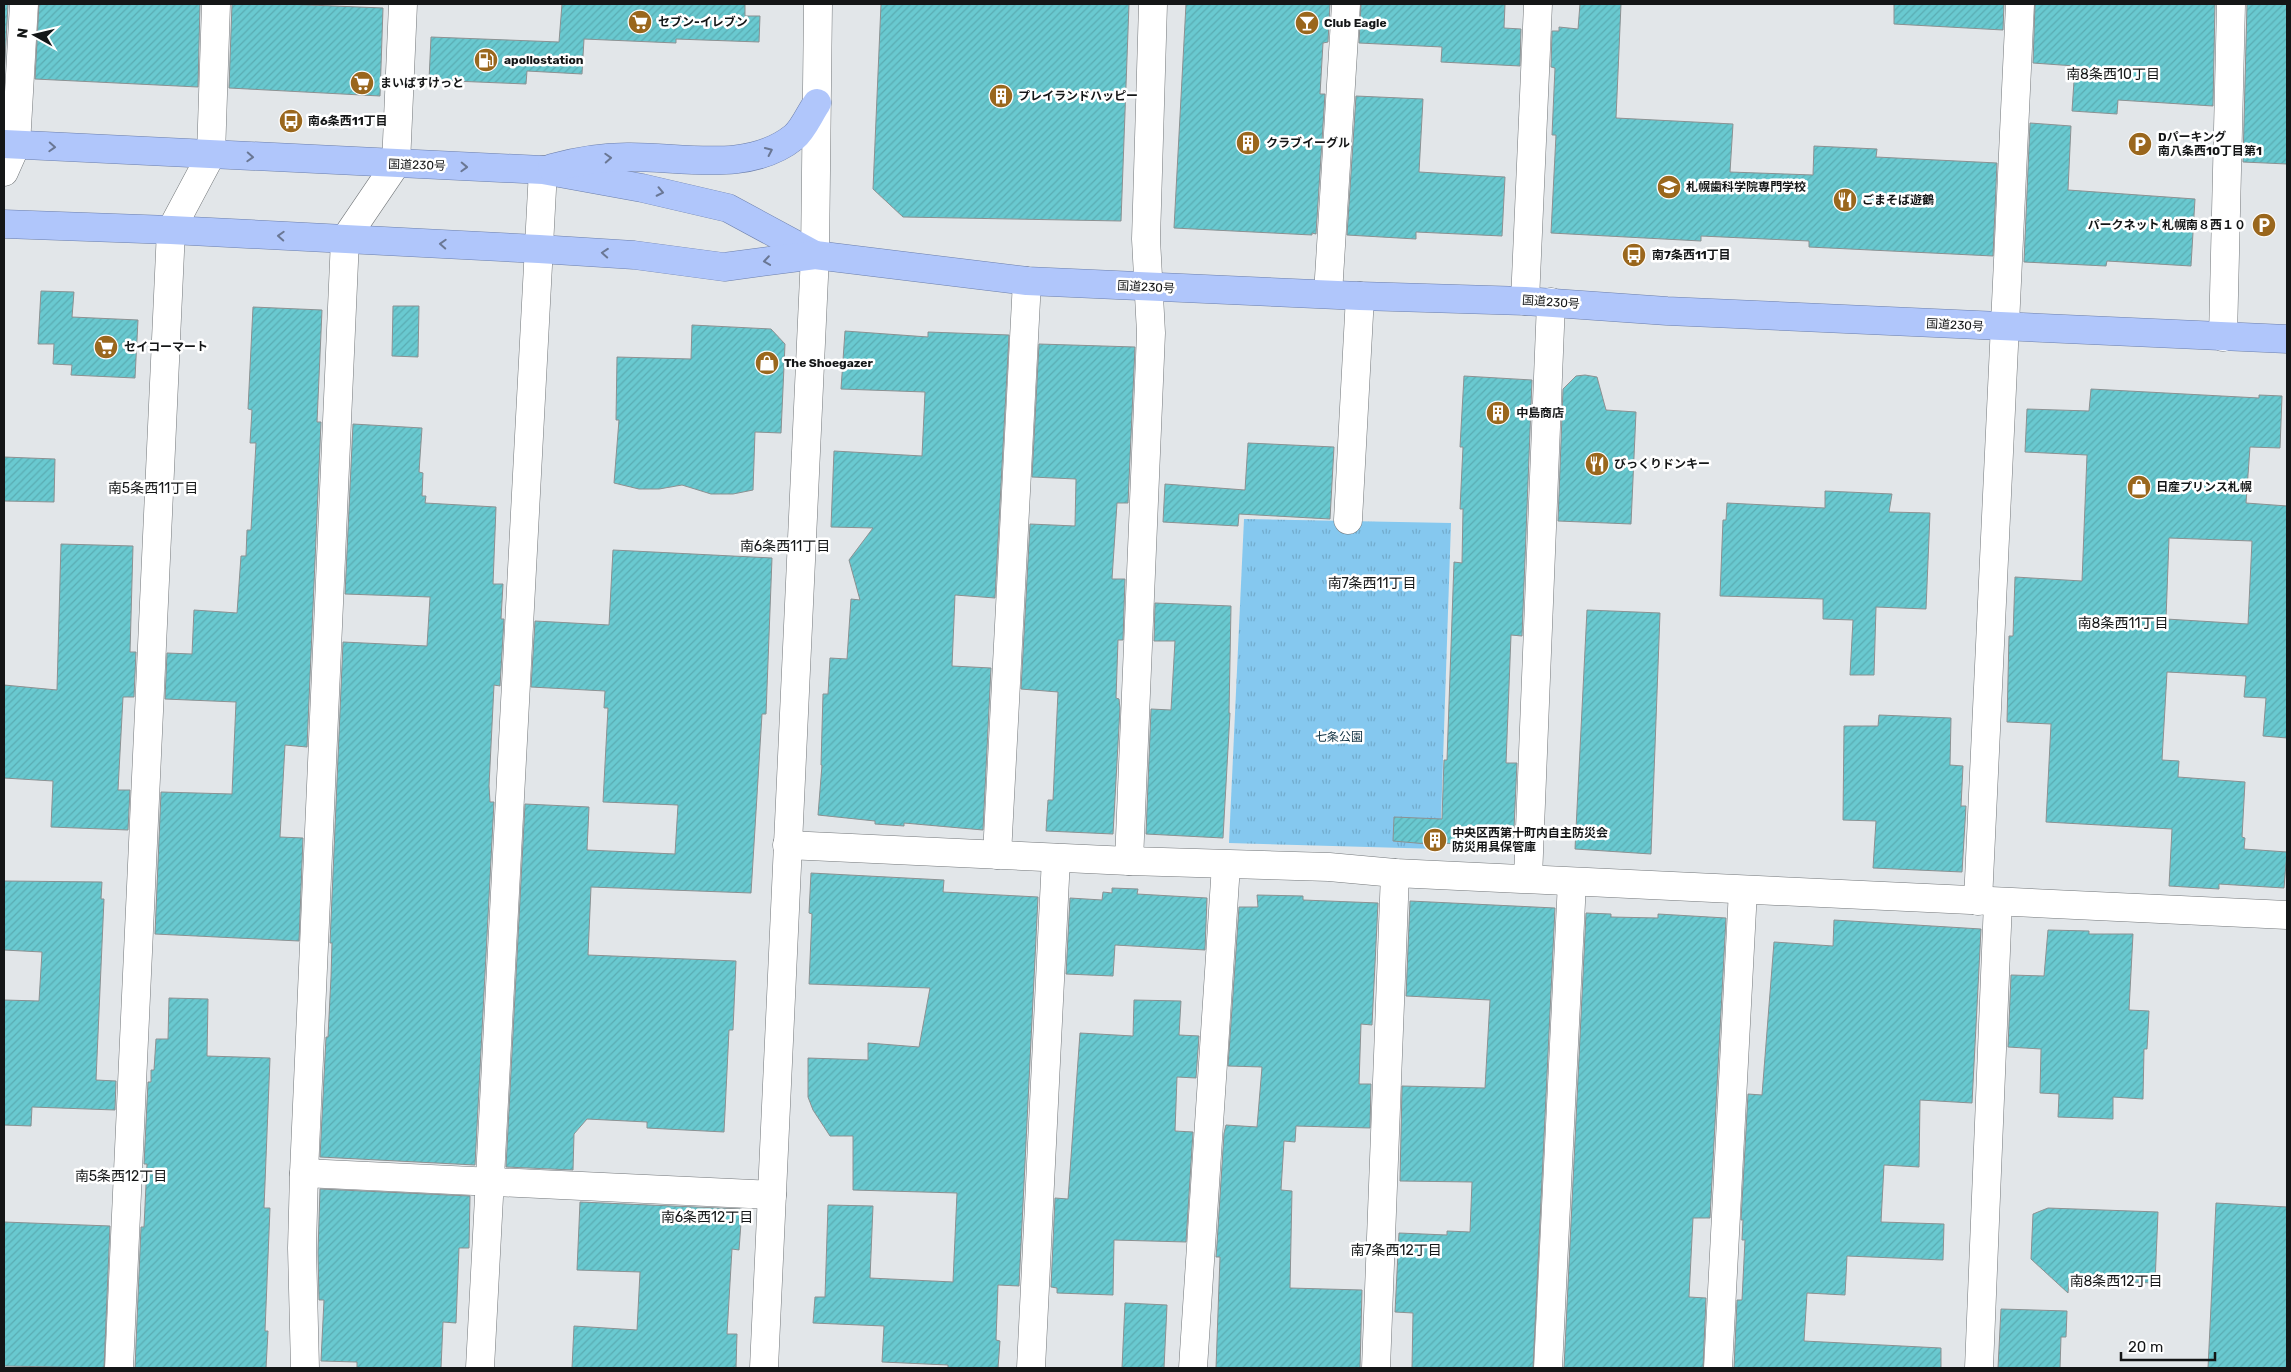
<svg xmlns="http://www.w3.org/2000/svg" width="2291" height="1372" font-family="Rubik,'Noto Sans JP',sans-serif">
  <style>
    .park { fill: url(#park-tufts) }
    .building { fill: url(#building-hatch); stroke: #8c9192; fill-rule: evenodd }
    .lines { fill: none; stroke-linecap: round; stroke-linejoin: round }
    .minor-casing { stroke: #73777a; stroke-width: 29 }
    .tertiary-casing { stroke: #73777a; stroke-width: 29 }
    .trunk-casing { stroke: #6c7fab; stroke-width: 29 }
    .minor { stroke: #fff; stroke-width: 28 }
    .tertiary { stroke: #fff; stroke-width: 28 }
    .trunk { stroke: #b0c6fb; stroke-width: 28 }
    .oneway { stroke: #6a7794 }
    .labels { text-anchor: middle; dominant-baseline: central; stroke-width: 5; stroke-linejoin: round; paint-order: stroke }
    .poi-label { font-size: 12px; font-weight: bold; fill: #141617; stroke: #fff; text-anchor: start }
    .street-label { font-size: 12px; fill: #141617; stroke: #fff }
    .park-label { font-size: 12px; fill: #0e2f40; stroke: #fff }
    .neighbourhood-label { font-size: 14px; fill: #141617; stroke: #fff }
  </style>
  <defs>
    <pattern id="park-tufts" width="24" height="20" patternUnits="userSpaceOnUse" patternTransform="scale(1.25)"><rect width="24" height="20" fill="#85c8ef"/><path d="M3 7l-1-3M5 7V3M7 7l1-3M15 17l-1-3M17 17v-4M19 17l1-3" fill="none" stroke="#72abcc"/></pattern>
    <pattern id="building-hatch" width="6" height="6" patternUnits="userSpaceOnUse" patternTransform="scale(1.25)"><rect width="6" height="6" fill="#69c9d0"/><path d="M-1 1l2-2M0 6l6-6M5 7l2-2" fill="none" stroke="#5aacb2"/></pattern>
  </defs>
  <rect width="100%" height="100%" fill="#e2e6e9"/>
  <polygon class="park" points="1244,519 1451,523 1440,849 1229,843"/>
  <g class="building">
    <polygon points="4,4 8,4 4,78"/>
    <polygon points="39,4 200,4 198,87 35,79"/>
    <polygon points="232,4 285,4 383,8 380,96 229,88"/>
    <polygon points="562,4 745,4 745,16 760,16 759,42 676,39 676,43 584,39 582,74 527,71 526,84 429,80 431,37 559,42"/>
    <polygon points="881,4 1129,4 1121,221 903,217 873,189"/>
    <polygon points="1186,4 1330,4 1328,42 1323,43 1320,94 1325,94 1316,234 1312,233 1312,235 1174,228"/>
    <polygon points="1361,4 1505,4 1504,28 1521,29 1520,66 1441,62 1442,47 1359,43"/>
    <polygon points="1580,4 1621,4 1616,118 1733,124 1730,172 1813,175 1814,146 1877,149 1876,157 1997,163 1993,256 1809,247 1809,241 1701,236 1701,241 1551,233 1556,135 1552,135 1555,68 1551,67 1552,31 1559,31 1559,27 1578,29"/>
    <polygon points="1894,4 2004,4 2003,30 1894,24"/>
    <polygon points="2035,4 2215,4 2213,106 2118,100 2117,114 2072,111 2075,66 2033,63"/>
    <polygon points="2247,4 2287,4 2287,164 2243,162"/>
    <polygon points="1356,96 1423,99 1419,172 1505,177 1502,236 1416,232 1416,239 1347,235"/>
    <polygon points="2030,123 2071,126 2068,190 2195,199 2191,266 2107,261 2106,266 2024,262"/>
    <polygon points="41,291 74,292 72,317 138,320 135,378 71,375 72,365 53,364 54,344 38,344"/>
    <polygon points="393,306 419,306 418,357 392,356"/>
    <polygon points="253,307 322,310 317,422 321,422 307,747 285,745 280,837 303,838 299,941 155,934 161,792 232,794 236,702 165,699 167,653 192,654 194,610 237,613 241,556 246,556 247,530 251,530 256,443 250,443 252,410 248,409"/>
    <polygon points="692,325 771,329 785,344 781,433 755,432 753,490 733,494 711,494 682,485 659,489 639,489 614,483 619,420 616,420 617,357 691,359"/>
    <polygon points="845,331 928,337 928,332 1009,335 995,598 955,595 952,666 991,668 983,830 904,823 904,826 875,824 875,821 818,815 822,765 821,765 823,694 828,694 830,658 847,659 851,599 860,600 849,560 873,528 831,527 834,451 922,456 925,392 841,389"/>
    <polygon points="1039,344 1135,347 1128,503 1117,503 1112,579 1125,579 1123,640 1118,640 1116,698 1119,699 1120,708 1113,834 1046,831 1048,800 1053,800 1058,692 1021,689 1030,524 1075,526 1076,479 1032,477"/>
    <polygon points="1585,375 1597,377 1606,410 1636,412 1631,524 1558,521 1563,389 1576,376"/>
    <polygon points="1464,376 1532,380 1522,636 1511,635 1506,763 1517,763 1513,850 1488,850 1488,845 1439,843 1439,845 1393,841 1394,817 1442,819 1444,760 1447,760 1454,562 1462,563 1463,509 1460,509 1463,447 1460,447"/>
    <path d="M2091,389L2259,398V395L2282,396L2280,448L2250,447L2246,503L2287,506V738L2263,736L2266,698L2244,697L2246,676L2167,672L2162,760L2179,761L2178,777L2245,782L2242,837L2245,838L2244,849L2287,852L2284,888L2219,884V889L2169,886L2172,829L2046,822L2051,724L2007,722L2009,636H2013L2015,577L2082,581L2087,455L2025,452L2027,409L2089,411ZM2169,538L2252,541L2248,624L2166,619Z"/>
    <polygon points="353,424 422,428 419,472 423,473 422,496 426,496 425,503 496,507 493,584 503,584 501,619 504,619 500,686 494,685 489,786 490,802 494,802 475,1165 320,1157 326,1037 328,1037 331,977 332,943 330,943 343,642 427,646 430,597 345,594"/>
    <polygon points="1248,443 1334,447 1330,519 1239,514 1238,526 1163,522 1165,484 1245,490"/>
    <polygon points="4,457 55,459 54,502 4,501"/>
    <polygon points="1825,491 1892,494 1889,512 1930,513 1926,609 1876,607 1874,675 1850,675 1853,620 1823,619 1823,599 1720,596 1723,520 1726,520 1727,503 1825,508"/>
    <polygon points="61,544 133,546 130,652 136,652 134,697 123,697 118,790 130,790 128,830 51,827 53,781 4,778 4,685 57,690"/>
    <polygon points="613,550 772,558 766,714 762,714 751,893 591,887 588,955 736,961 733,1030 729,1030 724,1132 647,1128 647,1122 587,1119 574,1134 573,1170 506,1167 525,804 589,807 587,850 675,854 678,805 603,802 608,708 604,708 605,691 531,687 535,621 609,625"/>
    <polygon points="1155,603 1231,606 1229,713 1230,713 1223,838 1146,834 1151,709 1171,710 1175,641 1154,641"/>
    <polygon points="1587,610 1660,613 1651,854 1575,849"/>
    <polygon points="1879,715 1951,718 1950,765 1963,766 1961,806 1966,806 1962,872 1873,868 1876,821 1843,820 1844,726 1878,726"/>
    <polygon points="811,873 944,880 943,892 1038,897 1019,1286 998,1285 996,1340 1000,1341 998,1368 948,1368 948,1365 882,1362 884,1326 813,1323 815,1297 825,1297 828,1205 873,1206 870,1278 953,1282 957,1193 853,1190 853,1136 830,1136 813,1110 808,1097 808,1058 868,1060 868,1043 919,1047 930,988 809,984 812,914 809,913"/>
    <polygon points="4,881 102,882 101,899 104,899 96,1080 116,1081 115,1110 32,1107 31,1126 4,1125 4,1000 39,1001 42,952 4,950"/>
    <polygon points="1112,888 1138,889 1137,894 1207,898 1205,950 1115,945 1113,976 1066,974 1070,898 1102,900 1103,892 1112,893"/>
    <polygon points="1257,895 1303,896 1303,900 1378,903 1372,1025 1361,1024 1359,1084 1371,1084 1370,1128 1296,1126 1295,1142 1284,1141 1281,1190 1292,1191 1290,1288 1362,1290 1360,1368 1216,1368 1220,1257 1216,1257 1217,1244 1224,1133 1226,1125 1257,1127 1262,1067 1228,1066 1239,907 1258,907"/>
    <polygon points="1410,901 1555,908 1533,1368 1412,1368 1413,1313 1395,1312 1399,1233 1447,1235 1447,1231 1470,1232 1472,1182 1400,1181 1402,1086 1485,1088 1490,1000 1406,996"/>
    <polygon points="1586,913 1611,914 1611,917 1658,918 1658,914 1726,918 1710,1218 1693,1218 1689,1297 1706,1298 1703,1368 1564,1368"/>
    <polygon points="1834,920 1981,929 1972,1103 1920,1100 1919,1167 1884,1165 1881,1222 1944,1224 1943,1260 1847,1256 1845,1295 1807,1293 1804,1341 1941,1348 1941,1368 1734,1368 1737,1300 1742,1300 1745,1240 1742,1240 1743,1220 1741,1220 1748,1094 1762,1095 1774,942 1833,946"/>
    <polygon points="2048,930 2089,931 2089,934 2133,934 2129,1010 2149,1011 2147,1049 2144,1049 2143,1099 2113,1097 2113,1119 2058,1117 2059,1094 2040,1093 2041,1049 2008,1047 2011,975 2044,976"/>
    <polygon points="169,998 208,999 207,1056 270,1058 264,1208 270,1208 265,1331 268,1331 266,1368 135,1368 141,1227 144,1227 147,1164 144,1164 148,1082 151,1082 151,1070 154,1070 156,1039 168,1039"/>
    <polygon points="1134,1000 1181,1001 1179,1035 1199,1036 1196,1078 1177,1077 1175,1131 1193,1132 1186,1242 1114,1240 1113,1295 1057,1293 1057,1288 1051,1287 1055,1198 1068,1199 1080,1033 1133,1036"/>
    <polygon points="320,1189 470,1196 469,1248 459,1248 456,1323 443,1322 441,1368 357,1368 357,1362 321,1361 324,1300 319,1300 318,1252"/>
    <polygon points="580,1202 742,1209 739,1250 732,1249 727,1334 737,1334 736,1368 572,1368 574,1326 637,1330 640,1272 577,1270"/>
    <polygon points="2216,1203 2287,1207 2287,1368 2208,1368"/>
    <polygon points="2048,1208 2158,1212 2155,1283 2069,1280 2068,1293 2031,1259 2033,1214"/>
    <polygon points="4,1222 110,1226 104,1368 4,1366"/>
    <polygon points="1125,1303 1167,1305 1164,1368 1122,1368"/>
    <polygon points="2001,1309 2067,1311 2066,1337 2061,1337 2060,1368 1998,1368"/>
  </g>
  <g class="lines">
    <g class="minor-casing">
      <g id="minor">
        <polyline points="4,172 16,145 24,4"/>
        <polyline points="1328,294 1346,4"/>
        <polyline points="1525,301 1538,4"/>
        <polyline points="2223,337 2231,4"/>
        <polyline points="1348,520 1360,296"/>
        <polyline points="787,845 1129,861 1329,867 1395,873 2287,915"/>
        <polyline points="997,855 1027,281"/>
        <polyline points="1129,861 1151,333 1146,239 1153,4"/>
        <polyline points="1528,878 1551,302"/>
        <polyline points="1978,901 2020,4"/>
        <polyline points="304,1173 772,1195"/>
        <polyline points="119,1368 171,230 211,155 216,4"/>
        <polyline points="305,1368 302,1248 304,1173 345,239 396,164 403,4"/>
        <polyline points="480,1368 543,170"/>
        <polyline points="1031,1368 1056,858"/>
        <polyline points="1193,1368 1226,865"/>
        <polyline points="1376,1368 1395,873"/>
        <polyline points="1548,1368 1572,882"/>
        <polyline points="1718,1368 1743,890"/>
        <polyline points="1979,1368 1998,902"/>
      </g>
    </g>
    <g class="tertiary-casing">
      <polyline id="tertiary" points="764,1368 815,255 818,4"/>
    </g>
    <g class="trunk-casing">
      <g id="trunk">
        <polyline points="4,144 543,170 642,188 728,208 815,255"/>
        <path d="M552,168C577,161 601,157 627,157C681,156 748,174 794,137C803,130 810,113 817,103"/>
        <polyline points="4,224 171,230 539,249 634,255 724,267 815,255 1027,281 1360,296 1525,301 1667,311 2287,339"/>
      </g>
    </g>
    <use href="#minor" class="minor"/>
    <use href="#tertiary" class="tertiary"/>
    <use href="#trunk" class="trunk"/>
  </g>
  <defs><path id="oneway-chevron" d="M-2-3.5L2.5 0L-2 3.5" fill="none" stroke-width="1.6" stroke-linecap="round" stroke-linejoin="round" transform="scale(1.25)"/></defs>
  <g class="oneway">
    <use href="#oneway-chevron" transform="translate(52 147) rotate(3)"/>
    <use href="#oneway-chevron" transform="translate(769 151) rotate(-25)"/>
    <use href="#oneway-chevron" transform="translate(250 157) rotate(3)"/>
    <use href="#oneway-chevron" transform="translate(608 158) rotate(-3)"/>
    <use href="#oneway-chevron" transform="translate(464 167) rotate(2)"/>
    <use href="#oneway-chevron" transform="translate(660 192) rotate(12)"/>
    <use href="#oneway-chevron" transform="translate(281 236) rotate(-177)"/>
    <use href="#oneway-chevron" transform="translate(443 244) rotate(-177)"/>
    <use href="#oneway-chevron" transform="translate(605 253) rotate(-176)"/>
    <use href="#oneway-chevron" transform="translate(767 261) rotate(172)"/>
  </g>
  <defs>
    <g id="supermarket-disc" transform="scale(1.25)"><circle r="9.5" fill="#9a671d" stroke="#fff"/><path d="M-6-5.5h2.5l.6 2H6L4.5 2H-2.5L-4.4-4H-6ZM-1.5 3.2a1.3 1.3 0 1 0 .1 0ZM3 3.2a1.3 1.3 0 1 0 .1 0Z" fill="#fff"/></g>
    <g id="bar-disc" transform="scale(1.25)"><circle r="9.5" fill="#9a671d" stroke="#fff"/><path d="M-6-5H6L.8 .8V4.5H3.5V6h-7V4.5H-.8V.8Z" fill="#fff"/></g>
    <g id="fuel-disc" transform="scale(1.25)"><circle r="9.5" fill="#9a671d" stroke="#fff"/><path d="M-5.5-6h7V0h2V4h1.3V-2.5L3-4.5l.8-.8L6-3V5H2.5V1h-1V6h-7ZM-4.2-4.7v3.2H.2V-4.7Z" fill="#fff"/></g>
    <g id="building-disc" transform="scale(1.25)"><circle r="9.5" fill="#9a671d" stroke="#fff"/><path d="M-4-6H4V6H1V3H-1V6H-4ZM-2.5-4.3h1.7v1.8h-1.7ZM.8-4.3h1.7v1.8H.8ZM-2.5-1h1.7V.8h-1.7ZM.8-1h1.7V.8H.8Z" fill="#fff"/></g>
    <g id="bus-disc" transform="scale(1.25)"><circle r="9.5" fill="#9a671d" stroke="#fff"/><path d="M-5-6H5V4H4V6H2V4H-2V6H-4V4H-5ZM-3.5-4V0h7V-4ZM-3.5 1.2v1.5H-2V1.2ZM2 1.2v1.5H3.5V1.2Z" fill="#fff"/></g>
    <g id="parking-disc" transform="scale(1.25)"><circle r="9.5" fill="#9a671d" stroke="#fff"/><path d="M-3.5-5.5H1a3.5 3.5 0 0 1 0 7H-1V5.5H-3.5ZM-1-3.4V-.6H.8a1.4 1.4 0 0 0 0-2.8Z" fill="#fff"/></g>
    <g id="university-disc" transform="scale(1.25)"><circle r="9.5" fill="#9a671d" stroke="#fff"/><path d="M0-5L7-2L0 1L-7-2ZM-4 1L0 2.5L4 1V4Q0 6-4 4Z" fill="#fff"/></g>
    <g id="restaurant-disc" transform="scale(1.25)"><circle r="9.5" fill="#9a671d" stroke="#fff"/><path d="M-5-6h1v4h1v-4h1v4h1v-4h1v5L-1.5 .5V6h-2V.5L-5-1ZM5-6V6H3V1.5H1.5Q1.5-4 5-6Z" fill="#fff"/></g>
    <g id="shop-disc" transform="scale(1.25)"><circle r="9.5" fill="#9a671d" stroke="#fff"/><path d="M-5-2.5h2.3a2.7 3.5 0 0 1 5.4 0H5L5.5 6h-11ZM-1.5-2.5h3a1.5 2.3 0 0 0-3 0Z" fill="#fff"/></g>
  </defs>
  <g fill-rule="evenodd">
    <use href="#supermarket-disc" x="640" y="22"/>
    <use href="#bar-disc" x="1307" y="23"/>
    <use href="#fuel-disc" x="486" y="60"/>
    <use href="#supermarket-disc" x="362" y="83"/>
    <use href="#building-disc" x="1001" y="96"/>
    <use href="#bus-disc" x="291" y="121"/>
    <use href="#building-disc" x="1248" y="143"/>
    <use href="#parking-disc" x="2140" y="144"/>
    <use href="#university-disc" x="1669" y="187"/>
    <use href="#restaurant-disc" x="1845" y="200"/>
    <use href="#parking-disc" x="2264" y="225"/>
    <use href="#bus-disc" x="1634" y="255"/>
    <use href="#supermarket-disc" x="106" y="347"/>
    <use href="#shop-disc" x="767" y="363"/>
    <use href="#building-disc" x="1498" y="413"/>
    <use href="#restaurant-disc" x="1597" y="464"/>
    <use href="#shop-disc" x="2139" y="487"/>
    <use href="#building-disc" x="1435" y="840"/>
  </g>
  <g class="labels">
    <g class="poi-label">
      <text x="658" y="22">セブン-イレブン</text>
      <text x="1324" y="23">Club Eagle</text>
      <text x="504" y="60">apollostation</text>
      <text x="380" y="83">まいばすけっと</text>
      <text x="1018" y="96">プレイランドハッピー</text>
      <text x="308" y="121">南6条西11丁目</text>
      <text x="2158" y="137">Dパーキング<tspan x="2158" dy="14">南八条西10丁目第1</tspan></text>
      <text x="1266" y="143">クラブイーグル</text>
      <text x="1686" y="187">札幌歯科学院専門学校</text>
      <text x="1862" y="200">ごまそば遊鶴</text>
      <text x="2246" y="225" text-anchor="end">パークネット 札幌南８西１０</text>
      <text x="1652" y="255">南7条西11丁目</text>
      <text x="124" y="347">セイコーマート</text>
      <text x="784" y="363">The Shoegazer</text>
      <text x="1516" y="413">中島商店</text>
      <text x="1614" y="464">びっくりドンキー</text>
      <text x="2156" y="487">日産プリンス札幌</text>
      <text x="1452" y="833">中央区西第十町内自主防災会<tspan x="1452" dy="14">防災用具保管庫</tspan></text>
    </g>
    <g class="street-label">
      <text transform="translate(417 165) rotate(2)">国道230号</text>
      <text transform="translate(1146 287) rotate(3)">国道230号</text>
      <text transform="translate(1551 302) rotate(4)">国道230号</text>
      <text transform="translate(1955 325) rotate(3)">国道230号</text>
    </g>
    <g class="park-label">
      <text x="1339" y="737">七条公園</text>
    </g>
    <g class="neighbourhood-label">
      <text x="2113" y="74">南8条西10丁目</text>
      <text x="153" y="488">南5条西11丁目</text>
      <text x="785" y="546">南6条西11丁目</text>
      <text x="1372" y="583">南7条西11丁目</text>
      <text x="2123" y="623">南8条西11丁目</text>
      <text x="121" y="1176">南5条西12丁目</text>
      <text x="707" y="1217">南6条西12丁目</text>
      <text x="1396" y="1250">南7条西12丁目</text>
      <text x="2116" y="1281">南8条西12丁目</text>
    </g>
  </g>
  <rect width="2291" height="1372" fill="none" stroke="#141617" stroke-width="10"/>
  <g transform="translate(35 35) rotate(278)" stroke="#ffffff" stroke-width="4" paint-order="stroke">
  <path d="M0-4L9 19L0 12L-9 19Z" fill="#141617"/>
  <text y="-8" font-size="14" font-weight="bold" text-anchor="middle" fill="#141617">N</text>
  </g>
  <path d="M2121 1352v8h94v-8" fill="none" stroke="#141617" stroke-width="2.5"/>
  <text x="2128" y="1352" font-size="15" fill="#141617" stroke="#ffffff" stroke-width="4" paint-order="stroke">20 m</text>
</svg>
